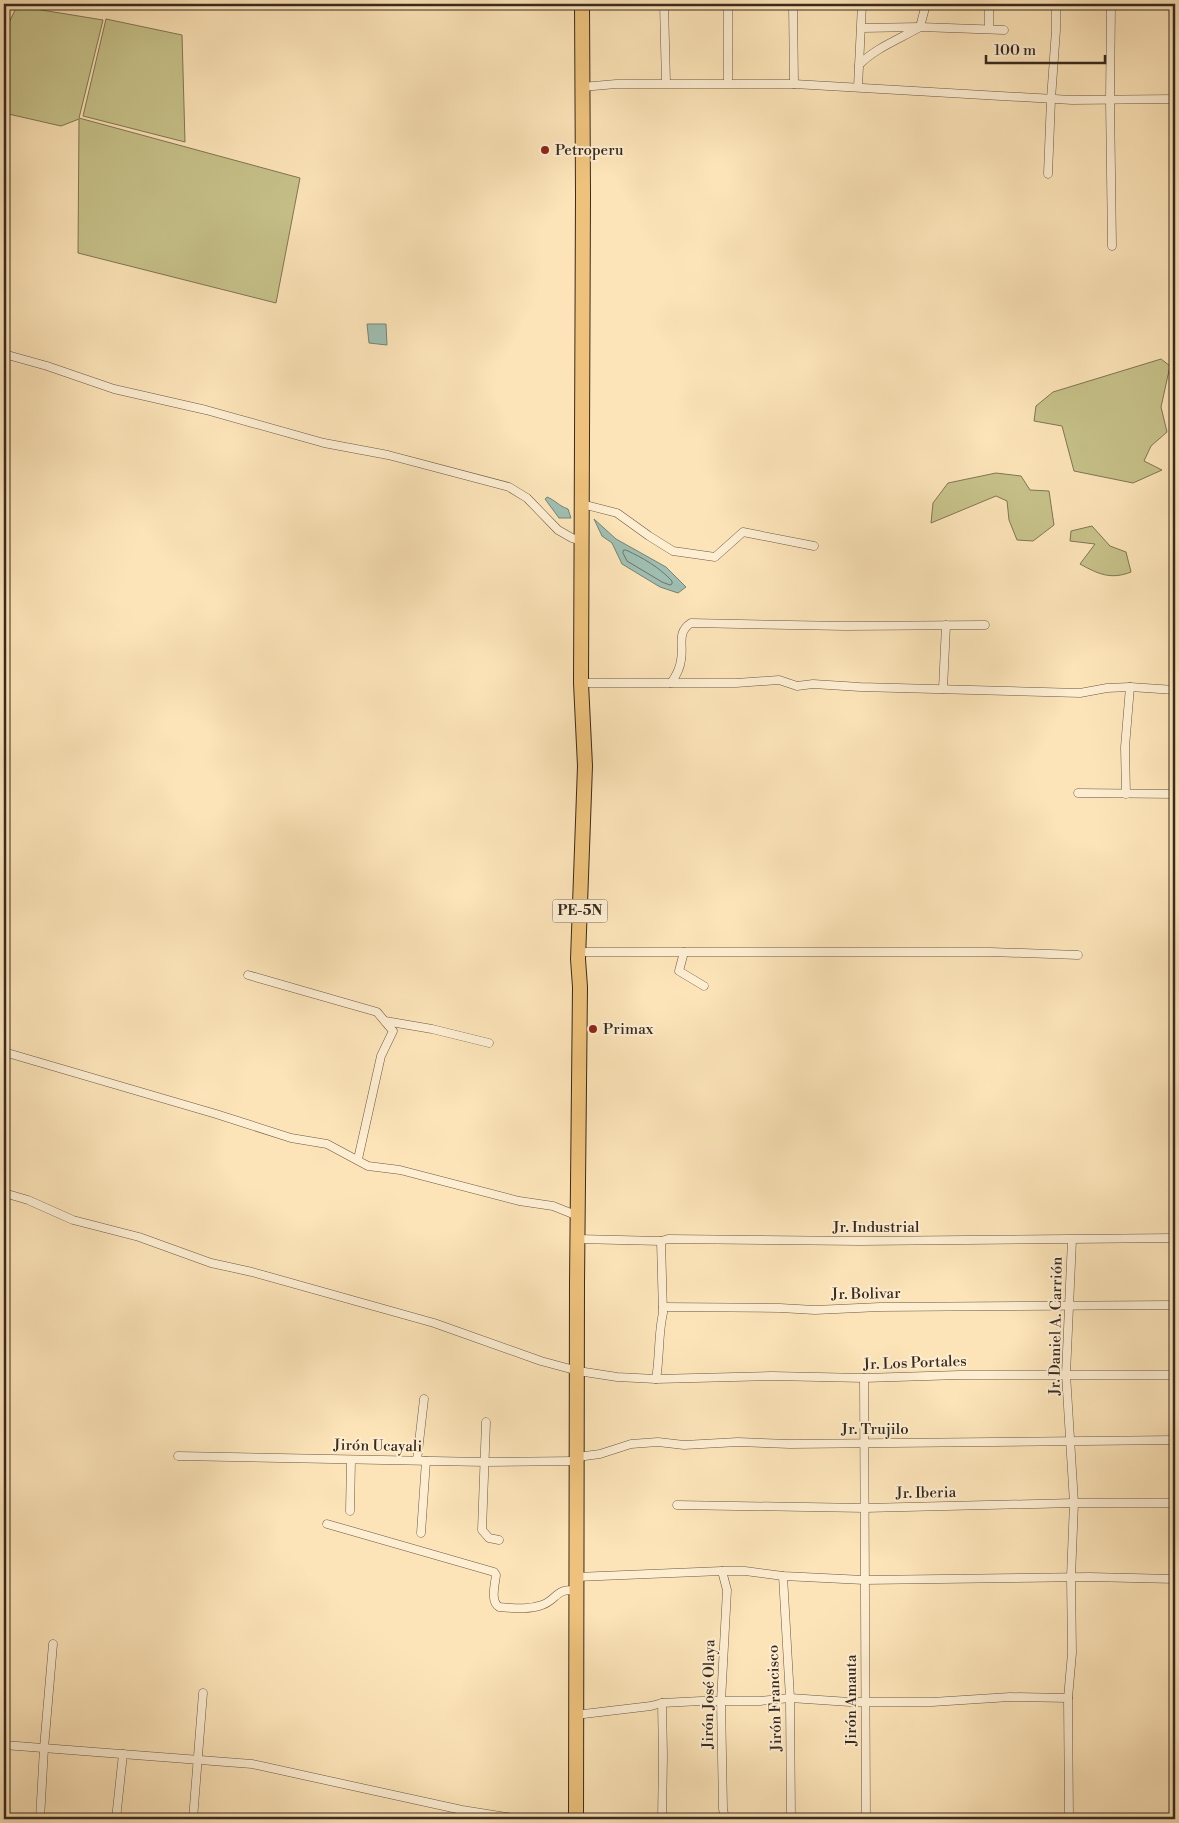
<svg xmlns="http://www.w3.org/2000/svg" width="1179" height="1823" font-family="'Libre Bodoni',serif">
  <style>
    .green { fill: #c7c28a; stroke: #807654 }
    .water { fill: #9fbeb1; stroke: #768376 }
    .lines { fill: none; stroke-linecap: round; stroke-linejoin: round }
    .shore { stroke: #6c7468; stroke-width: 1 }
    .street-casing { stroke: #695844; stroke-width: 9 }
    .highway-casing { stroke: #382a1e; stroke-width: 16 }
    .street { stroke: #fdedd1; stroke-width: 8 }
    .highway { stroke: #eec27c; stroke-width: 14 }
    .poi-dot { fill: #8f2418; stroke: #fdedd1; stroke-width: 2 }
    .labels { text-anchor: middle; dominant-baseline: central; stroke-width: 4; stroke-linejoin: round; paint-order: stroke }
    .shield { fill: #fdedd1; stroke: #736454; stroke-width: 1 }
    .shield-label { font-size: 14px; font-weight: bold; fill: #382a1e }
    .poi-label { font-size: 15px; fill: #382a1e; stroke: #fdedd1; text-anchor: start }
    .street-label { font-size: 15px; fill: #382a1e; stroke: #fdedd1 }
  </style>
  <rect width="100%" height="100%" fill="#fce4b8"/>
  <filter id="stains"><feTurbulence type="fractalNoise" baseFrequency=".004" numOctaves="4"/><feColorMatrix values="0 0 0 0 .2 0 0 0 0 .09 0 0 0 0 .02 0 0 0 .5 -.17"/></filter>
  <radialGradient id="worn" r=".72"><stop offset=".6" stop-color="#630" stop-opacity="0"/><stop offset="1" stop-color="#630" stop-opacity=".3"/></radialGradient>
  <g class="green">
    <polygon points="17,6 103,20 79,118 300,178 276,303 78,253 79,119 61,126 4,113 4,40 5,31"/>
    <polygon points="106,19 182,35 185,142 83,116"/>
    <polygon points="1161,359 1170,366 1161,407 1167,432 1151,446 1144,461 1162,470 1133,483 1074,471 1062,426 1034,421 1036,406 1053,392"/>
    <polygon points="996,473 1021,476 1030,490 1049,491 1054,525 1033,541 1017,540 1009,520 1007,501 996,496 931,523 933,503 948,483"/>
    <path d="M1092,526L1110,546L1126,552L1131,572C1111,580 1098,574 1080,564L1095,544L1070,541L1071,531Z"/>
  </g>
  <g class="water">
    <polygon points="367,324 386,324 387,345 369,343"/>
    <path d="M547,497C555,500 559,506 568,509L571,518H559L545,499Z"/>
    <polygon points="594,519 616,539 666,567 686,587 678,593 660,587 622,564 612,543 602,536"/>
  </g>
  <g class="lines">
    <path class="shore" d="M624,550H626C643,558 659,567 672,581V584L670,585L662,582L627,561L623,553Z"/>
    <g class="street-casing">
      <g id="street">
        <polyline points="664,4 666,83"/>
        <polyline points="793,4 794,84"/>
        <polyline points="1111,4 1110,100 1112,246"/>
        <polyline points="862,28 920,27 1004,30"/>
        <polyline points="989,29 989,4"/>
        <path d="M859,65C875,48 900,39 920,27L926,4"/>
        <polyline points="728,83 728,4"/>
        <polyline points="582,87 616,84 794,84 1072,100 1175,99"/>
        <polyline points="858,87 862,4"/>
        <polyline points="1048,174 1051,99 1056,30 1056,4"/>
        <polyline points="4,354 47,366 114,389 206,410 324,443 388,455 509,487 527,498 558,530 572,538 581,541"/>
        <polyline points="582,504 617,513 649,536 673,551 715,557 743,532 814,546"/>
        <polyline points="581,683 736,683 779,680 797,686 813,684 860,687 1080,693 1107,688 1130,687 1125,747 1126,794"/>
        <path d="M671,683C676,676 680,669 681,660C684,645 676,633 691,623L845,626L985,625"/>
        <polyline points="1130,687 1175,690"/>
        <polyline points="943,689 946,625"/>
        <polyline points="1078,793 1175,794"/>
        <polyline points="579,952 991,952 1078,955"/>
        <polyline points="684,952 679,971 704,986"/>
        <polyline points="248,975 377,1012 393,1031 381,1056 358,1159"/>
        <polyline points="385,1021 432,1029 489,1043"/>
        <polyline points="4,1052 216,1114 291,1138 327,1144 368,1166 400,1170 519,1201 553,1206 578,1216"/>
        <polyline points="4,1193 28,1200 73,1220 139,1237 211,1263 252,1272 434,1323 541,1361 578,1371 617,1377 656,1379 772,1376 864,1378 960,1375 1175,1375"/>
        <polyline points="578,1239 661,1241 668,1239 860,1241 1175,1238"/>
        <polyline points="663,1307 780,1308 815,1310 880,1307 1175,1305"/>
        <polyline points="864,1378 866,1819"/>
        <path d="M656,1379C660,1357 658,1334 663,1313L661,1241"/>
        <polyline points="486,1422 482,1530 489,1538 499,1540"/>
        <polyline points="178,1456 485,1462 577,1461"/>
        <polyline points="577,1457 600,1454 631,1444 658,1442 684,1445 738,1442 790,1444 1175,1440"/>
        <polyline points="417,1460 424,1399"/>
        <polyline points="677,1505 865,1508 1074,1503 1175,1503"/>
        <polyline points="350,1511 351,1460"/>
        <path d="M327,1524L494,1572L496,1575C495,1585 490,1601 499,1607C514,1608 528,1610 542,1605C557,1600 556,1587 576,1591"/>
        <polyline points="421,1533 426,1461"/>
        <polyline points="722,1571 727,1590 721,1701 723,1809 725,1819"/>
        <polyline points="783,1576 790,1698 791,1819"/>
        <polyline points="576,1577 722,1571 745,1571 783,1576 864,1580 1089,1577 1175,1579"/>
        <polyline points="1068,1698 1072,1653 1071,1577 1074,1503 1066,1374 1072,1240"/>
        <polyline points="662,1703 663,1756 662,1819"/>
        <polyline points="575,1715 651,1706 662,1703 701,1701 760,1701 790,1698 850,1702 932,1702 1010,1697 1068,1698 1069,1819"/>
        <polyline points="4,1745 252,1764 462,1810 520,1819"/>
        <polyline points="40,1819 44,1748 53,1644"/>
        <polyline points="116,1819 123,1754"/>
        <polyline points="193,1819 203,1693"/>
      </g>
    </g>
    <g class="highway-casing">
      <polyline id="highway" points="576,1819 577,1282 580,987 578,959 585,766 581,683 583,195 582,4"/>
    </g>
    <use href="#street" class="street"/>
    <use href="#highway" class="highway"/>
  </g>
  <g class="poi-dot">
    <circle cx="545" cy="150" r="5"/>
    <circle cx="593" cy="1029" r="5"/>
  </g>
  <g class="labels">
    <rect class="shield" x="552.5" y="899.5" width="55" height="23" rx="4"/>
    <g class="shield-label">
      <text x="580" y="911">PE-5N</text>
    </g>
    <g class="poi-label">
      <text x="555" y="150">Petroperu</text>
      <text x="603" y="1029">Primax</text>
    </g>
    <g class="street-label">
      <text x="876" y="1227">Jr. Industrial</text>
      <text transform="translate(866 1294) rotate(-1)">Jr. Bolivar</text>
      <text transform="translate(1056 1326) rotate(-89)">Jr. Daniel A. Carrión</text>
      <text transform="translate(915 1363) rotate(-2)">Jr. Los Portales</text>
      <text x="875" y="1429">Jr. Trujilo</text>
      <text transform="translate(378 1446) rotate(1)">Jirón Ucayali</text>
      <text transform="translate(926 1493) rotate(-1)">Jr. Iberia</text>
      <text transform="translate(709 1694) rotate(-89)">Jirón José Olaya</text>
      <text transform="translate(775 1698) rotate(-92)">Jirón Francisco</text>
      <text transform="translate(851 1700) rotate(-90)">Jirón Amauta</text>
    </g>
  </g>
  <rect width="1179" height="1823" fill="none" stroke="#fce4b8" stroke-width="20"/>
  <rect x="5" y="5" width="1169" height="1813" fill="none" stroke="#382a1e" stroke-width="2.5"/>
  <rect x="10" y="10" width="1159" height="1803" fill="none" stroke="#382a1e"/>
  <path d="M986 55v8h119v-8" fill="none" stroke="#382a1e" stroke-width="2.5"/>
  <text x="994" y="55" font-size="15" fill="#382a1e" stroke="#fdedd1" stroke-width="4" paint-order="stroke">100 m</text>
  <rect width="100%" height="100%" filter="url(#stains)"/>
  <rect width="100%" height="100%" fill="url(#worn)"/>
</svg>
